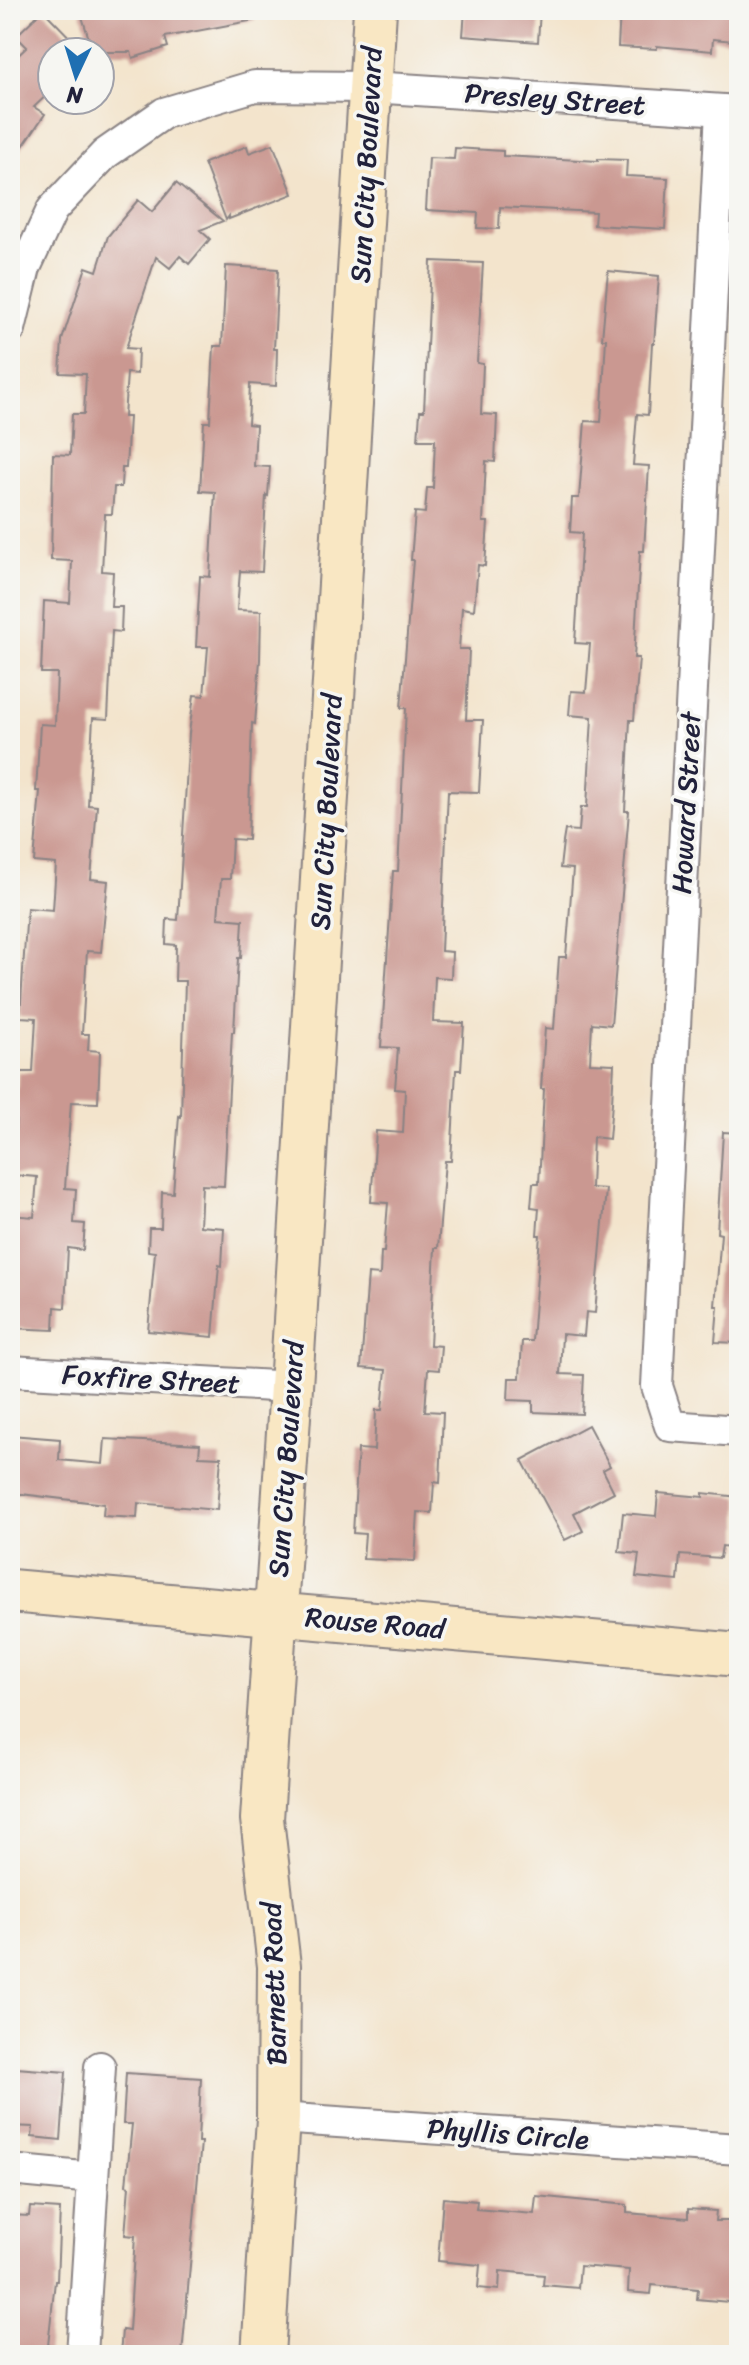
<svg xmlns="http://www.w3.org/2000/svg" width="749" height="2365" font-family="Sriracha,sans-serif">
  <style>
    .building { fill: #ca9891 }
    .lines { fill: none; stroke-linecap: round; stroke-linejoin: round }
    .street-casing { stroke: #8a8384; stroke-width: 34 }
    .secondary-casing { stroke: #8a8384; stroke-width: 46 }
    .street { stroke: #fff; stroke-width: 30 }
    .secondary { stroke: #f9e7c3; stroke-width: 42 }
    .labels { text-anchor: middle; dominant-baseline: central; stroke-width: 7; stroke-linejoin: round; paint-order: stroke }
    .street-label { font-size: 28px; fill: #22223b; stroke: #f6f6f2 }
  </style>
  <rect width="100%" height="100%" fill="#f6f6f2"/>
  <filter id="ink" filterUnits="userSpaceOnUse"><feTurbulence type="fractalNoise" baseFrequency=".0125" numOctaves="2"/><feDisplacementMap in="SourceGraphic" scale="16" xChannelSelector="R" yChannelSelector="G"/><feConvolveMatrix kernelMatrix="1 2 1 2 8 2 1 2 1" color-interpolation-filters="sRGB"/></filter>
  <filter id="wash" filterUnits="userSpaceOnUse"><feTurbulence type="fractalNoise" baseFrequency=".006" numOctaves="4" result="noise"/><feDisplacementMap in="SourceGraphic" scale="32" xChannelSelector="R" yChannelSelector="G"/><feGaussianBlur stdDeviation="1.8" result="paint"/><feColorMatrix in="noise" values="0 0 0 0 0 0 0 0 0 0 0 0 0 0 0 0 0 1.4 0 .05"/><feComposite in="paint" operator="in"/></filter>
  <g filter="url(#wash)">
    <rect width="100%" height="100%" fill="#f3e4cc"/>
    <g id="blocks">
      <g class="building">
        <polygon points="43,10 84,52 52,52 52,90 34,107 45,114 10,165 10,63 27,47 16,36"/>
        <polygon points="80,10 254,10 255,20 165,37 168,47 133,58 131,52 93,52"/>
        <polygon points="465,10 540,10 538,42 463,36"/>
        <polygon points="620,10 737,10 734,41 713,39 712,51 657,46 657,49 618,47"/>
        <polygon points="273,144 293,194 229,219 229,216 226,220 204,163 247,146 249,153"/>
        <polygon points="455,148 503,151 503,156 598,161 598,159 627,160 626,176 668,178 665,229 594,225 595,212 500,207 499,229 477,228 478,213 426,210 429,158 454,159"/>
        <polygon points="176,183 223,221 200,230 210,239 189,264 180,256 170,268 156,257 126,348 138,349 137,374 127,373 124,417 129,417 126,468 122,468 121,487 114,487 112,514 105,514 102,571 113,572 111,607 122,607 121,632 112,631 108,719 93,718 88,805 97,806 91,879 108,881 101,952 87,951 82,1034 89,1034 88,1050 100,1051 98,1103 71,1102 65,1188 76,1189 74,1223 85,1224 83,1250 68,1248 65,1308 55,1307 54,1330 10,1328 10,1215 34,1217 37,1177 13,1175 18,1072 33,1072 36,1018 20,1017 27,908 53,910 56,864 34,862 40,791 36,791 40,724 55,725 57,673 41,673 44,601 70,603 72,561 51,560 53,454 70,455 72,414 84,414 86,374 60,373 62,340 86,267 97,271 108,236 138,200 152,212"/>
        <polygon points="431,261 483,263 477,363 483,364 481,414 497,415 495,462 486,461 483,522 488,522 485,566 478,565 474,610 462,608 459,649 469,649 466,720 483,720 479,792 448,791 441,951 452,952 451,978 435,977 433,1022 464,1023 461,1070 456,1070 451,1161 445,1161 438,1248 435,1248 430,1345 441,1346 439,1370 428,1369 425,1411 443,1412 440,1483 434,1482 432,1513 418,1512 415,1561 363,1559 365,1534 353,1533 358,1449 374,1450 376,1410 382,1410 386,1370 361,1368 368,1274 380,1275 381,1252 384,1252 388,1203 371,1202 376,1131 403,1133 405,1090 395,1089 398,1048 381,1047 393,871 398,871 406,708 401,708 413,560 411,560 415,512 425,513 427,488 433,488 435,440 418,440 420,411 424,411"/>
        <polygon points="226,266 278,269 274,349 277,349 276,386 250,384 248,424 256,425 254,466 270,467 268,496 266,495 262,572 240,571 237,610 261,611 260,660 255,724 252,723 248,840 232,839 230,879 221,879 218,918 243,920 241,958 238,958 234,1032 232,1032 224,1186 202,1185 200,1226 224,1228 222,1266 219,1265 213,1337 148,1331 155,1252 148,1251 149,1228 161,1228 162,1192 173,1193 179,1116 181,1117 185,981 175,981 176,945 166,944 167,919 178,920 189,733 194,695 204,696 208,647 196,647 200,576 210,577 215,492 200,491 204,422 210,422 214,346 222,346"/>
        <polygon points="608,271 659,276 654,343 652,343 648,415 637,414 633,465 649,466 644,551 640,551 634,658 639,658 634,720 630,720 625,811 629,811 611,1025 592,1023 590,1063 614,1064 612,1103 609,1139 593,1137 591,1188 606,1189 595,1313 586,1312 584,1336 562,1334 560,1374 584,1375 582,1414 533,1412 533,1401 508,1400 509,1378 520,1378 522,1341 532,1341 540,1235 537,1235 539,1208 531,1207 533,1183 539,1183 544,1089 541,1089 545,1028 554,1029 559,957 566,957 573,869 560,868 563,842 565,830 579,831 581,807 587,807 592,717 569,715 571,691 586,692 590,644 575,643 582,533 570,532 572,498 579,498 585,421 601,422 606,339 602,339"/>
        <polygon points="723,1132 739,1133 739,1343 715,1342 718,1306 715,1306 721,1234 717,1233"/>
        <polygon points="588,1425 610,1466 603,1470 614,1492 574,1513 583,1531 565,1540 522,1460"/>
        <polygon points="10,1435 60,1439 59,1460 103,1464 105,1439 200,1444 199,1456 221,1457 217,1510 138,1503 137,1518 103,1516 104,1504 13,1493 14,1482 10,1482"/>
        <polygon points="658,1493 703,1497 703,1493 739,1497 739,1548 722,1546 720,1558 680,1555 678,1581 636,1577 639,1554 619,1552 623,1513 656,1516"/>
        <polygon points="16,2068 66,2072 61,2140 32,2137 33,2127 11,2126"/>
        <polygon points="126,2073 201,2078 198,2142 201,2142 182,2355 120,2355 122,2330 129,2331 135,2236 125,2235 129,2186 126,2185 132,2124 123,2124"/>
        <polygon points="536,2196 627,2205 627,2213 688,2218 688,2209 716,2211 715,2221 739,2221 739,2303 697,2299 698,2289 652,2285 651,2294 628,2292 629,2270 580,2266 578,2288 543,2285 544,2275 500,2271 499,2290 478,2288 480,2265 438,2261 443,2198 477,2201 476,2209 534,2214"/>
        <polygon points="30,2207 60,2209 57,2281 55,2281 47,2355 10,2355 10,2215 29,2216"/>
      </g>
    </g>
  </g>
  <g filter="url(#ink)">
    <use href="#blocks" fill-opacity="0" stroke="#8a8384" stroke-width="2"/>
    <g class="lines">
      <g class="street-casing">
        <g id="street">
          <polyline points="721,110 657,1386 670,1426 739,1431"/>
          <polyline points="10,329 25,268 52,210 105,154 164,113 255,86 371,87 739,111"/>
          <polyline points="10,1371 291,1387"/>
          <polyline points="278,2118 739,2149"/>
          <polyline points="10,2170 93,2178"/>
          <polyline points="82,2355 100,2067"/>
        </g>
      </g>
      <g class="secondary-casing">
        <g id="secondary">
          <polyline points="10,1591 739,1655"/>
          <polyline points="263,2355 278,2118 279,1966 262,1819 291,1387 375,10"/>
        </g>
      </g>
      <use href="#street" class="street"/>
      <use href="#secondary" class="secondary"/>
    </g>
  </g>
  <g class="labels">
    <g class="street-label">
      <text transform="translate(555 99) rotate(4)">Presley Street</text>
      <text transform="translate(366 165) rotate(-87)">Sun City Boulevard</text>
      <text transform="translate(686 803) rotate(-87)">Howard Street</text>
      <text transform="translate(326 812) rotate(-87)">Sun City Boulevard</text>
      <text transform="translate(151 1379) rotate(3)">Foxfire Street</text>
      <text transform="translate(286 1459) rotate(-86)">Sun City Boulevard</text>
      <text transform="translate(375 1623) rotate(5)">Rouse Road</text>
      <text transform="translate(274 1984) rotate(-92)">Barnett Road</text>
      <text transform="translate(508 2134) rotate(4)">Phyllis Circle</text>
    </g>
  </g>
  <rect width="749" height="2365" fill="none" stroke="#f6f6f2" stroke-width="40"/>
  <g transform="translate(76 76) rotate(184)"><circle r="38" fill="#f6f6f2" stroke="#a1a1a9" stroke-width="2"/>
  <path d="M0-6L14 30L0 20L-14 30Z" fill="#1f6fb2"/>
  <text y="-12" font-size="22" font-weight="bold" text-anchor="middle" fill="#22223b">N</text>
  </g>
</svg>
